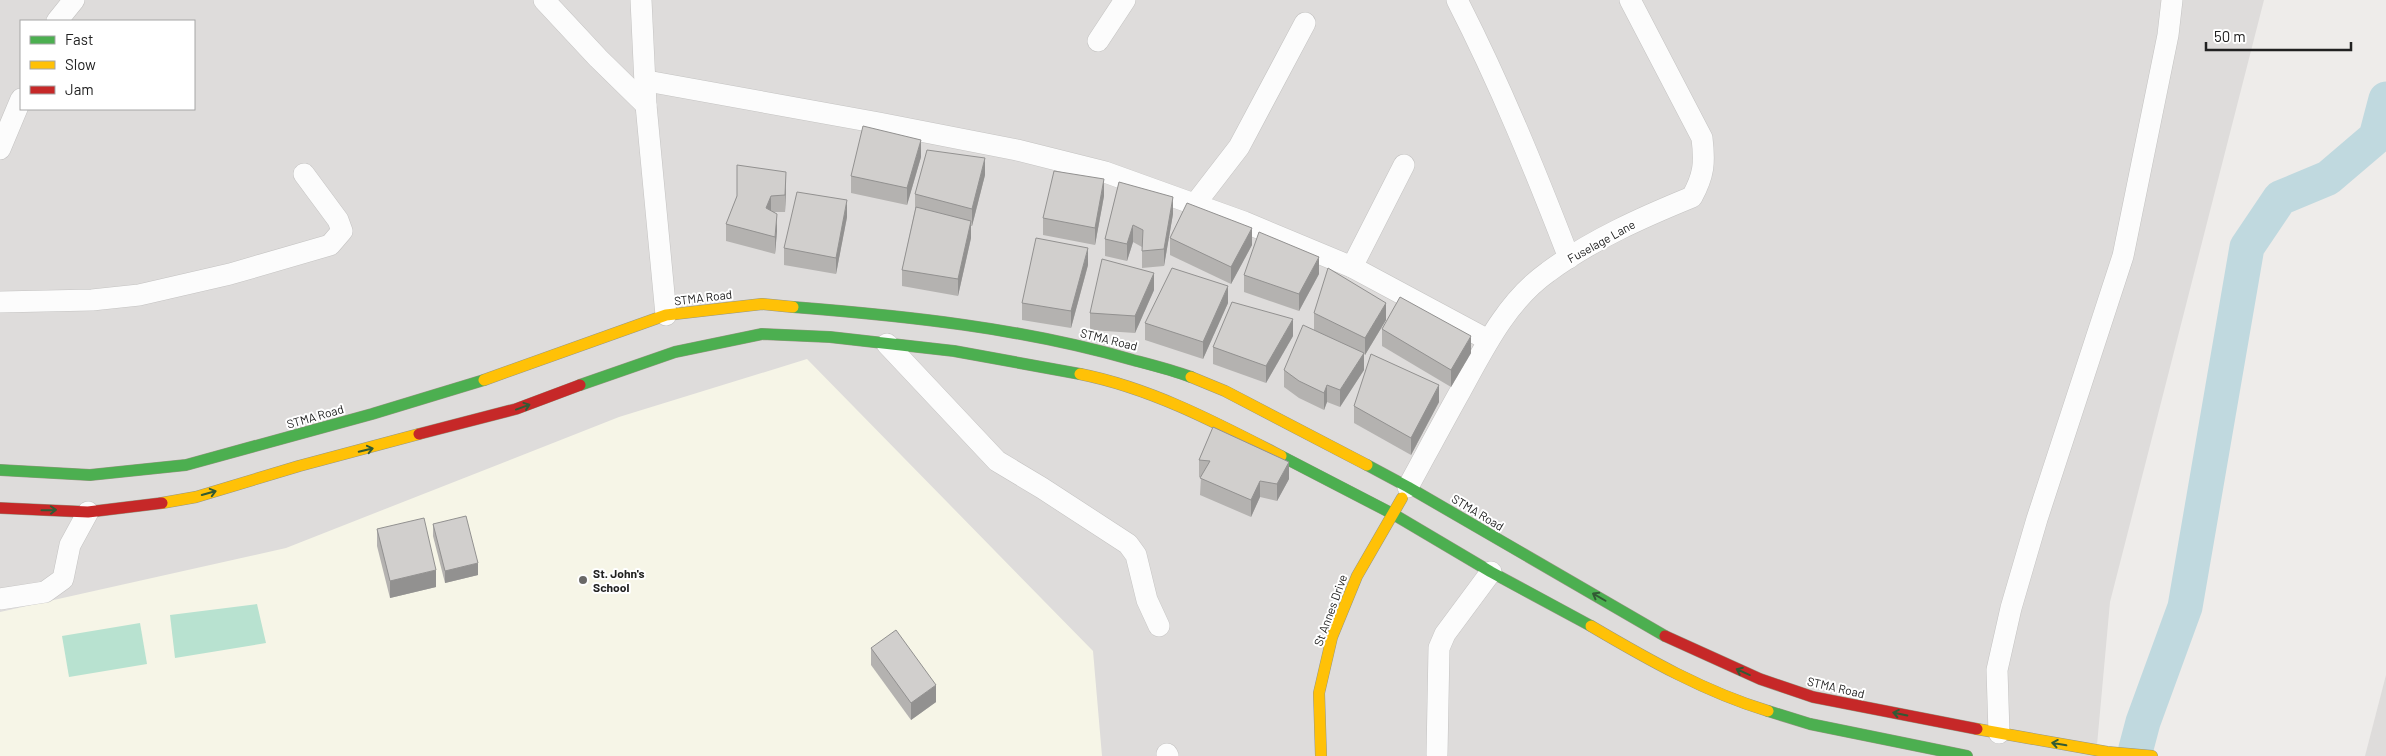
<svg xmlns="http://www.w3.org/2000/svg" width="2386" height="756" font-family="Barlow,sans-serif">
  <style>
    .residential { fill: #dedcdb; fill-rule: evenodd }
    .education { fill: #f6f5e7 }
    .pitch { fill: #b8e2d0 }
    .lines { fill: none; stroke-linecap: round; stroke-linejoin: round }
    .river { stroke: #c0d9df; stroke-width: 35 }
    .street-casing { stroke: #c4c3c2; stroke-width: 22 }
    .fast-casing { stroke: #969783; stroke-width: 12 }
    .slow-casing { stroke: #969783; stroke-width: 12 }
    .jam-casing { stroke: #969783; stroke-width: 12 }
    .street { stroke: #fcfcfc; stroke-width: 21 }
    .fast { stroke: #4caf50; stroke-width: 11 }
    .slow { stroke: #ffc107; stroke-width: 11 }
    .jam { stroke: #c62828; stroke-width: 11 }
    .wall { fill: #b4b2b0 }
    .shaded-wall { fill: #929190 }
    .building { fill: #d1cfcd; stroke: #929190 }
    .oneway { stroke: #325a34 }
    .poi-dot { fill: #696867; stroke: #fff; stroke-width: 2 }
    .labels { text-anchor: middle; dominant-baseline: central; stroke-width: 4; stroke-linejoin: round; paint-order: stroke }
    .street-label { font-size: 12px; fill: #212121; stroke: #fff }
    .poi-label { font-size: 12px; font-weight: bold; fill: #212121; stroke: #fff; text-anchor: start }
  </style>
  <rect width="100%" height="100%" fill="#eeecea"/>
  <g class="residential">
    <path d="M0,0H2264L2110,602L2096,756H0ZM21,21H194V109H21Z"/>
    <polygon points="2386,675 2386,756 2365,756"/>
  </g>
  <polygon class="education" points="807,359 1093,651 1102,756 0,756 0,612 286,548 619,417"/>
  <g class="pitch">
    <polygon points="257,604 266,643 175,658 170,615"/>
    <polygon points="140,623 147,664 69,677 62,636"/>
  </g>
  <g class="lines">
    <polyline class="river" points="2134,756 2143,722 2185,607 2247,247 2280,198 2328,178 2376,137 2386,99"/>
    <g class="street-casing">
      <g id="street">
        <polyline points="544,0 598,58 646,105"/>
        <polyline points="641,0 646,105 666,315"/>
        <path d="M1457,0C1500,84 1535,170 1569,258"/>
        <polyline points="57,21 74,0"/>
        <polyline points="1098,41 1125,0"/>
        <polyline points="647,81 879,123 1017,150 1105,172 1244,222 1352,267 1488,340"/>
        <polyline points="0,149 21,99"/>
        <polyline points="1195,204 1239,147 1305,23"/>
        <polyline points="1352,267 1404,165"/>
        <polyline points="0,302 92,300 139,295 230,274 330,245 342,231 338,220 304,174"/>
        <polyline points="887,344 997,461 1042,488 1128,544 1136,555 1147,600 1159,626"/>
        <path d="M1408,487C1426,454 1443,422 1461,390C1484,348 1507,301 1548,272C1591,240 1643,217 1692,197C1704,175 1705,163 1702,138L1630,0"/>
        <polyline points="0,599 45,592 63,579 70,545 88,512"/>
        <polyline points="1999,733 1997,670 2011,608 2037,519 2123,256 2168,35 2172,0"/>
        <polyline points="1167,754 1168,756"/>
        <polyline points="1437,754 1439,648 1445,634 1491,572"/>
      </g>
    </g>
    <g class="fast-casing">
      <g id="fast">
        <path d="M793,307C907,316 1022,328 1133,360C1152,365 1172,370 1191,377"/>
        <polyline points="580,385 675,352 762,334 830,337 954,351 1080,374"/>
        <polyline points="1281,456 1393,514 1491,572 1591,626"/>
        <polyline points="1367,465 1408,487 1665,636"/>
        <polyline points="0,470 90,475 186,465 372,414 484,380"/>
        <polyline points="1768,711 1810,724 1967,756"/>
      </g>
    </g>
    <g class="slow-casing">
      <g id="slow">
        <path d="M1080,374C1151,388 1217,423 1281,456"/>
        <polyline points="1191,377 1225,391 1367,465"/>
        <polyline points="484,380 666,315 762,304 793,307"/>
        <polyline points="162,503 196,497 299,466 419,434"/>
        <path d="M1591,626C1647,659 1705,692 1768,711"/>
        <polyline points="1977,729 2107,752 2152,756"/>
        <polyline points="1321,756 1319,693 1332,637 1357,576 1402,498"/>
      </g>
    </g>
    <g class="jam-casing">
      <g id="jam">
        <polyline points="419,434 516,409 580,385"/>
        <polyline points="0,508 88,512 162,503"/>
        <polyline points="1665,636 1760,679 1813,697 1977,729"/>
      </g>
    </g>
    <use href="#street" class="street"/>
    <use href="#fast" class="fast"/>
    <use href="#slow" class="slow"/>
    <use href="#jam" class="jam"/>
  </g>
  <g class="wall">
    <polygon points="921,157 907,205 851,193 851,176"/>
    <polygon points="985,175 972,226 971,226 971,238 958,296 902,286 902,270 915,210 915,194"/>
    <polygon points="1119,182 1173,214 1164,266 1142,268 1142,247 1133,242 1127,261 1105,256 1105,239"/>
    <polygon points="786,189 785,212 774,212 777,231 775,254 726,241 726,224 737,196"/>
    <polygon points="1104,196 1095,245 1043,235 1043,218"/>
    <polygon points="847,217 836,274 784,265 784,248"/>
    <polygon points="1170,238 1252,245 1231,284 1170,255"/>
    <polygon points="1088,265 1071,328 1022,320 1022,303"/>
    <polygon points="1319,274 1299,311 1244,292 1244,275"/>
    <polygon points="1154,290 1135,333 1090,330 1090,313"/>
    <polygon points="1228,303 1203,359 1145,340 1145,323"/>
    <polygon points="1314,313 1386,320 1365,355 1364,354 1364,370 1340,407 1327,402 1324,410 1299,398 1284,387 1284,370 1314,330"/>
    <polygon points="1382,329 1471,353 1451,387 1382,346"/>
    <polygon points="1293,336 1266,383 1213,364 1213,347"/>
    <polygon points="1439,402 1411,455 1354,423 1354,406"/>
    <polygon points="1213,427 1289,479 1277,501 1260,497 1251,517 1200,495 1201,477 1199,477 1199,460"/>
    <polygon points="433,524 478,575 445,583 433,536"/>
    <polygon points="377,529 436,587 390,598 377,546"/>
    <polygon points="871,648 936,702 911,720 871,665"/>
  </g>
  <g class="shaded-wall">
    <polygon points="921,140 921,157 907,205 907,188"/>
    <polygon points="985,158 985,175 972,226 972,209"/>
    <polygon points="786,172 786,189 785,212 785,195"/>
    <polygon points="1104,179 1104,196 1095,245 1095,228"/>
    <polygon points="771,196 771,213 766,208"/>
    <polygon points="1173,197 1173,214 1164,266 1164,249"/>
    <polygon points="847,200 847,217 836,274 836,258"/>
    <polygon points="777,214 777,231 775,254 775,237"/>
    <polygon points="971,221 971,238 958,296 958,279"/>
    <polygon points="1133,225 1133,242 1127,261 1127,244"/>
    <polygon points="1252,228 1252,245 1231,284 1231,267"/>
    <polygon points="1088,248 1088,265 1071,328 1071,311"/>
    <polygon points="1319,257 1319,274 1299,311 1299,294"/>
    <polygon points="1154,273 1154,290 1135,333 1135,316"/>
    <polygon points="1228,286 1228,303 1203,359 1203,342"/>
    <polygon points="1386,303 1386,320 1365,355 1365,338"/>
    <polygon points="1293,319 1293,336 1266,383 1266,366"/>
    <polygon points="1471,336 1471,353 1451,387 1451,370"/>
    <polygon points="1364,353 1364,370 1340,407 1340,390"/>
    <polygon points="1327,385 1327,402 1324,410 1324,393"/>
    <polygon points="1439,385 1439,402 1411,455 1411,438"/>
    <polygon points="1289,462 1289,479 1277,501 1277,484"/>
    <polygon points="1260,481 1260,497 1251,517 1251,500"/>
    <polygon points="478,563 478,575 445,583 445,571"/>
    <polygon points="436,570 436,587 390,598 390,581"/>
    <polygon points="936,685 936,702 911,720 911,703"/>
  </g>
  <g class="building">
    <polygon points="863,126 921,140 907,188 851,176"/>
    <polygon points="927,150 985,158 972,209 915,194"/>
    <polygon points="737,165 786,172 785,195 771,196 766,208 777,214 775,237 726,224 737,196"/>
    <polygon points="1054,171 1104,179 1095,228 1043,218"/>
    <polygon points="1119,182 1173,197 1164,249 1142,251 1143,230 1133,225 1127,244 1105,239"/>
    <polygon points="797,192 847,200 836,258 784,248"/>
    <polygon points="1187,203 1252,228 1231,267 1170,238"/>
    <polygon points="916,207 971,221 958,279 902,270"/>
    <polygon points="1259,232 1319,257 1299,294 1244,275"/>
    <polygon points="1036,238 1088,248 1071,311 1022,303"/>
    <polygon points="1102,259 1154,273 1135,316 1090,313"/>
    <polygon points="1172,268 1228,286 1203,342 1145,323"/>
    <polygon points="1328,268 1386,303 1365,338 1314,313"/>
    <polygon points="1400,297 1471,336 1451,370 1382,329"/>
    <polygon points="1232,302 1293,319 1266,366 1213,347"/>
    <polygon points="1303,325 1364,353 1340,390 1327,385 1324,393 1299,381 1284,370"/>
    <polygon points="1371,354 1439,385 1411,438 1354,406"/>
    <polygon points="1213,427 1289,462 1277,484 1260,481 1251,500 1200,478 1210,461 1199,460"/>
    <polygon points="466,516 478,563 445,571 433,524"/>
    <polygon points="424,518 436,570 390,581 377,529"/>
    <polygon points="896,630 936,685 911,703 871,648"/>
  </g>
  <defs><path id="oneway-shaft" d="M-6 0H5M1.5-3L5.5 0L1.5 3" fill="none" stroke-width="1.6" stroke-linecap="round" stroke-linejoin="round" transform="scale(1.25)"/></defs>
  <g class="oneway">
    <use href="#oneway-shaft" transform="translate(523 407) rotate(-20)"/>
    <use href="#oneway-shaft" transform="translate(366 450) rotate(-14)"/>
    <use href="#oneway-shaft" transform="translate(209 493) rotate(-16)"/>
    <use href="#oneway-shaft" transform="translate(49 510) rotate(-1)"/>
    <use href="#oneway-shaft" transform="translate(1599 597) rotate(-150)"/>
    <use href="#oneway-shaft" transform="translate(1743 672) rotate(-156)"/>
    <use href="#oneway-shaft" transform="translate(1900 714) rotate(-168)"/>
    <use href="#oneway-shaft" transform="translate(2059 744) rotate(-170)"/>
  </g>
  <circle class="poi-dot" cx="583" cy="580" r="5"/>
  <g class="labels">
    <g class="street-label">
      <text transform="translate(1601 241) rotate(-29)">Fuselage Lane</text>
      <text transform="translate(703 297) rotate(-7)">STMA Road</text>
      <text transform="translate(1109 339) rotate(14)">STMA Road</text>
      <text transform="translate(315 416) rotate(-16)">STMA Road</text>
      <text transform="translate(1478 512) rotate(31)">STMA Road</text>
      <text transform="translate(1330 610) rotate(-70)">St Annes Drive</text>
      <text transform="translate(1836 687) rotate(13)">STMA Road</text>
    </g>
    <g class="poi-label">
      <text x="593" y="573">St. John's<tspan x="593" dy="14">School</tspan></text>
    </g>
  </g>
  <rect x="20" y="20" width="175" height="90" fill="#ffffff" stroke="#a6a6a6"/>
  <rect x="30" y="36" width="25" height="8" fill="#4caf50" stroke="#a6a6a6"/>
  <text x="65" y="45" font-size="15" fill="#212121">Fast</text>
  <rect x="30" y="61" width="25" height="8" fill="#ffc107" stroke="#a6a6a6"/>
  <text x="65" y="70" font-size="15" fill="#212121">Slow</text>
  <rect x="30" y="86" width="25" height="8" fill="#c62828" stroke="#a6a6a6"/>
  <text x="65" y="95" font-size="15" fill="#212121">Jam</text>
  <path d="M2206 42v8h145v-8" fill="none" stroke="#212121" stroke-width="2.5"/>
  <text x="2214" y="42" font-size="15" fill="#212121" stroke="#ffffff" stroke-width="4" paint-order="stroke">50 m</text>
</svg>
